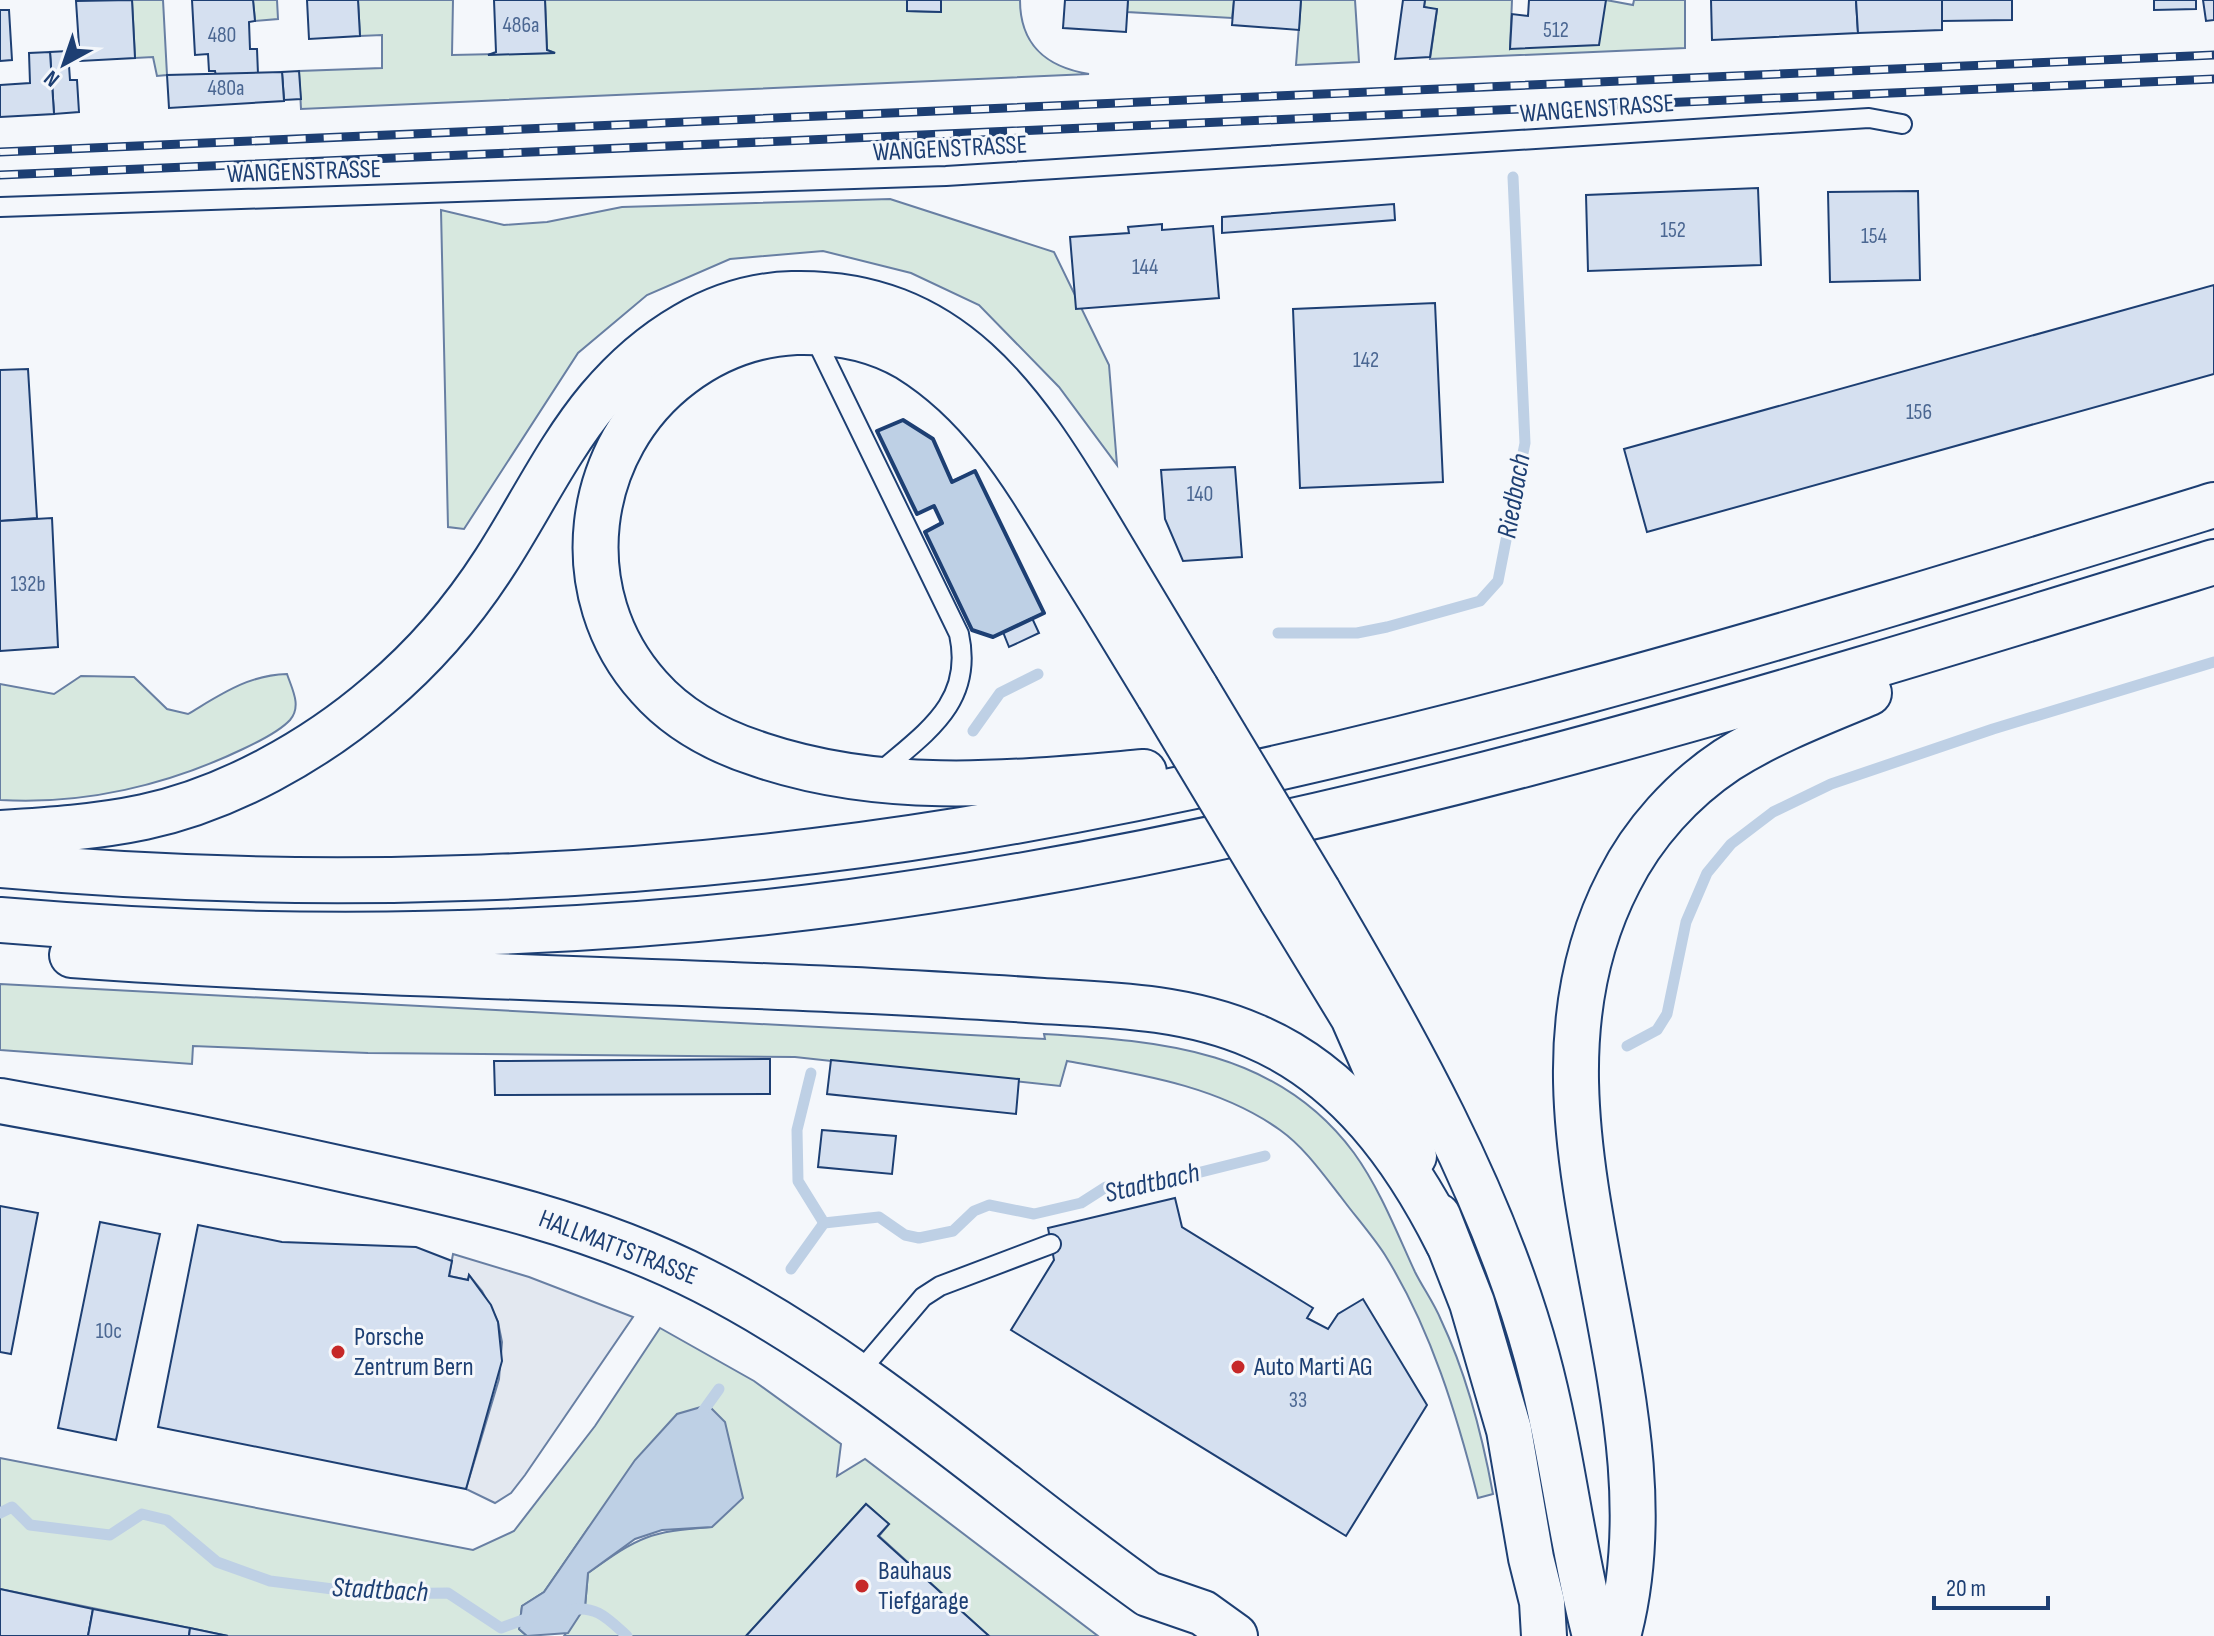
<svg xmlns="http://www.w3.org/2000/svg" width="2214" height="1636" font-family="'Sofia Sans Condensed',sans-serif">
  <style>
    .green { fill: #d7e8df; stroke: #687fa3; stroke-width: 2 }
    .parking { fill: #e3e8f0; stroke: #687fa3; stroke-width: 2 }
    .water { fill: #bed0e5; stroke: #687fa3; stroke-width: 2 }
    .lines { fill: none; stroke-linecap: round; stroke-linejoin: round }
    .stream { stroke: #bed0e5; stroke-width: 11 }
    .building { fill: #d5e0f0; stroke: #1d3f73; stroke-width: 2 }
    .service-casing { stroke: #1d3f73; stroke-width: 22 }
    .secondary-casing { stroke: #1d3f73; stroke-width: 48 }
    .motorway-casing { stroke: #1d3f73; stroke-width: 48 }
    .service { stroke: #f4f7fb; stroke-width: 18 }
    .secondary { stroke: #f4f7fb; stroke-width: 44 }
    .motorway { stroke: #f4f7fb; stroke-width: 44 }
    .rail-casing { stroke: #1d3f73; stroke-width: 9 }
    .rail { stroke: #f4f7fb; stroke-width: 6; stroke-dasharray: 18; stroke-linecap: butt }
    .motorway-bridge-casing { stroke: #1d3f73; stroke-width: 48; stroke-linecap: butt }
    .motorway-bridge { stroke: #f4f7fb; stroke-width: 44 }
    .wall { stroke: #1d3f73; stroke-width: 4 }
    .poi-dot { fill: #c62828; stroke: #f4f7fb; stroke-width: 3 }
    .labels { text-anchor: middle; dominant-baseline: central; stroke-width: 6; stroke-linejoin: round; paint-order: stroke }
    .number-label { font-size: 22px; fill: #4b6792 }
    .street-label { font-size: 26px; fill: #1d3f73; stroke: #f4f7fb }
    .poi-label { font-size: 26px; fill: #1d3f73; stroke: #f4f7fb; text-anchor: start }
    .water-label { font-size: 28px; font-style: italic; fill: #1d3f73; stroke: #f4f7fb }
  </style>
  <rect width="100%" height="100%" fill="#f4f7fb"/>
  <g class="green">
    <polygon points="132,0 163,0 167,75 157,76 153,57 135,58"/>
    <polygon points="253,0 277,0 278,19 255,21"/>
    <path d="M358,0H453L452,55L555,53L547,50L545,0H907V11L940,12L941,0H1020C1020,46 1047,67 1089,74L301,109L299,71L382,68V35L360,36Z"/>
    <polygon points="1128,0 1234,0 1232,18 1127,12"/>
    <polygon points="1301,0 1355,0 1359,62 1296,65"/>
    <polygon points="1425,0 1512,0 1510,49 1606,0 1633,5 1634,0 1685,0 1685,48 1430,59 1437,10 1424,7"/>
    <polygon points="890,199 1054,252 1109,365 1117,465 1059,387 979,305 911,273 823,251 730,259 647,295 578,353 464,529 448,527 441,210 504,225 547,222 622,207"/>
    <path d="M287,674C292,689 302,706 290,720C279,732 258,742 243,749C168,785 84,805 0,800V684L54,694L81,676L134,677L167,709L188,714C220,695 248,675 287,674Z"/>
    <path d="M0,984L1045,1039L1044,1034C1162,1041 1278,1050 1354,1153C1380,1189 1397,1233 1415,1272C1423,1288 1434,1303 1441,1320C1467,1375 1482,1434 1493,1494L1478,1498C1457,1415 1431,1329 1385,1255C1372,1235 1355,1216 1341,1197C1323,1174 1304,1147 1280,1130C1219,1086 1139,1074 1067,1061L1060,1086L795,1057L368,1053L193,1046L192,1064L0,1050Z"/>
    <path d="M660,1328L754,1381L841,1444L837,1476L865,1459L1098,1636H989L879,1536L889,1524L866,1504L746,1636H564L585,1607L588,1573C640,1536 648,1532 712,1527H589L544,1592L522,1606L519,1629L527,1636H228L0,1589V1458L473,1550L514,1531L595,1426Z"/>
  </g>
  <polygon class="parking" points="453,1254 529,1277 633,1317 525,1475 511,1493 495,1503 466,1489 499,1379 502,1342 498,1322 482,1291 469,1275 468,1280 449,1276"/>
  <g class="water">
    <polygon points="903,420 933,439 952,481 975,471 1044,613 993,637 972,630 925,532 942,522 934,506 917,514 877,431"/>
    <polygon points="708,1405 725,1422 743,1498 712,1527 662,1530 635,1539 588,1573 585,1607 568,1633 527,1636 519,1629 522,1606 544,1592 635,1460 677,1414"/>
  </g>
  <g class="lines">
    <g class="stream">
      <polyline points="1278,633 1357,633 1387,627 1480,601 1498,581 1525,443 1513,177"/>
      <polyline points="973,731 1000,693 1038,674"/>
      <polyline points="1627,1046 1657,1030 1667,1014 1686,922 1707,873 1731,844 1773,812 1831,784 1993,729 2214,662"/>
      <polyline points="811,1073 797,1130 798,1181 824,1223"/>
      <polyline points="791,1269 824,1223 879,1217 905,1235 919,1238 953,1231 974,1211 989,1205 1034,1214 1081,1203 1106,1187 1137,1188 1265,1156"/>
      <polyline points="701,1414 719,1389"/>
      <polyline points="0,1513 12,1507 30,1525 110,1535 142,1514 167,1520 217,1562 270,1581 372,1594 448,1593 501,1628 534,1616"/>
      <path d="M570,1610C597,1605 608,1619 627,1636"/>
    </g>
  </g>
  <g class="building">
    <polygon points="132,0 135,58 80,61 76,1"/>
    <polygon points="192,0 253,0 255,21 249,22 250,49 257,49 258,74 216,76 215,71 209,71 208,54 195,55"/>
    <polygon points="307,0 358,0 360,36 309,39"/>
    <polygon points="494,0 545,0 547,50 555,53 488,55 496,52"/>
    <polygon points="907,0 941,0 941,12 907,11"/>
    <polygon points="1065,0 1128,0 1126,32 1063,28"/>
    <polygon points="1234,0 1301,0 1299,30 1232,25"/>
    <polygon points="1403,0 1425,0 1424,7 1437,9 1430,57 1395,59"/>
    <polygon points="1529,0 1606,0 1599,45 1510,49 1512,14 1528,16"/>
    <polygon points="1711,0 1856,0 1858,33 1712,40"/>
    <polygon points="1856,0 1942,0 1942,30 1858,33"/>
    <polygon points="1942,0 2012,0 2012,20 1942,21"/>
    <polygon points="2154,0 2196,0 2196,9 2154,10"/>
    <polygon points="2203,0 2214,0 2214,20 2206,21"/>
    <polygon points="0,10 9,10 12,60 0,61"/>
    <polygon points="68,51 70,80 77,80 79,112 54,114 50,52"/>
    <polygon points="50,52 54,114 0,117 0,85 30,83 29,53"/>
    <polygon points="299,71 301,99 284,100 282,72"/>
    <polygon points="282,72 284,101 169,108 167,75"/>
    <polygon points="1758,188 1761,265 1588,271 1586,195"/>
    <polygon points="1918,191 1920,280 1830,282 1828,192"/>
    <polygon points="1394,204 1395,220 1222,233 1222,217"/>
    <polygon points="1162,224 1162,230 1213,226 1219,298 1076,309 1070,237 1129,233 1128,227"/>
    <polygon points="2214,285 2214,374 1647,532 1624,449"/>
    <polygon points="1435,303 1443,482 1300,488 1293,309"/>
    <polygon points="28,369 37,518 0,521 0,370"/>
    <polygon points="1235,467 1242,557 1183,561 1165,519 1161,470"/>
    <polygon points="52,518 58,647 0,651 0,521"/>
    <polygon points="1032,618 1039,633 1009,647 1003,632"/>
    <polygon points="770,1059 770,1094 495,1095 494,1061"/>
    <polygon points="831,1060 1019,1079 1016,1114 827,1094"/>
    <polygon points="822,1130 896,1136 892,1174 818,1167"/>
    <polygon points="1175,1198 1182,1227 1313,1308 1307,1318 1328,1329 1338,1314 1363,1299 1427,1405 1346,1536 1011,1330 1054,1260 1048,1228"/>
    <polygon points="0,1206 38,1213 11,1354 0,1352"/>
    <polygon points="100,1222 160,1234 116,1440 58,1428"/>
    <polygon points="198,1225 282,1242 416,1247 452,1261 449,1276 468,1280 469,1275 491,1305 498,1322 502,1361 466,1489 158,1427"/>
    <polygon points="866,1504 889,1524 878,1536 989,1636 746,1636"/>
    <polygon points="0,1589 93,1609 88,1636 0,1636"/>
    <polygon points="93,1609 190,1628 189,1636 88,1636"/>
    <polygon points="190,1628 228,1636 189,1636"/>
  </g>
  <g class="lines">
    <g class="service-casing">
      <g id="service">
        <polyline points="0,207 946,176 1869,118 1902,124"/>
        <path d="M813,334L959,634C974,703 926,732 879,773"/>
        <polyline points="856,1376 923,1297 940,1286 1051,1244"/>
      </g>
    </g>
    <g class="secondary-casing">
      <path id="secondary" d="M0,1101C118,1122 235,1145 351,1171C472,1197 593,1224 704,1281C863,1362 1002,1490 1148,1594L1203,1613L1235,1636"/>
    </g>
    <g class="motorway-casing">
      <g id="motorway">
        <path d="M1144,772C1014,783 887,797 761,755C720,742 678,720 649,687C565,594 583,448 682,374C715,349 755,334 796,332C835,331 874,338 908,358C984,405 1025,477 1070,551C1100,599 1130,648 1159,696"/>
        <path d="M0,833C48,830 97,827 144,817C228,799 314,751 379,695C424,657 463,612 495,562C530,508 558,448 599,399C648,341 715,296 792,294C952,290 1022,400 1096,522C1129,577 1162,633 1196,688"/>
        <path d="M0,865C319,894 646,881 962,830C1389,760 1802,632 2214,505"/>
        <path d="M1318,891C1404,1038 1492,1191 1537,1357C1562,1449 1571,1544 1595,1636"/>
        <polyline points="1281,899 1353,1017 1414,1156"/>
        <path d="M0,920C282,944 569,939 850,902C1316,840 1766,700 2214,562"/>
        <path d="M72,955C338,974 606,978 873,991C930,994 987,997 1043,1001C1116,1005 1187,1007 1254,1036C1345,1074 1405,1157 1448,1243"/>
        <polyline points="1438,1216 1472,1303 1509,1430 1531,1558 1542,1602 1544,1636"/>
        <path d="M1618,1636C1685,1386 1495,1120 1619,881C1643,833 1682,790 1727,760C1771,732 1821,713 1869,693"/>
      </g>
    </g>
    <use href="#service" class="service"/>
    <use href="#secondary" class="secondary"/>
    <use href="#motorway" class="motorway"/>
    <g class="rail-casing">
      <g id="rail">
        <polyline points="0,152 2214,55"/>
        <polyline points="0,175 2214,79"/>
      </g>
    </g>
    <use href="#rail" class="rail"/>
    <g class="motorway-bridge-casing">
      <g id="motorway-bridge">
        <polyline points="1196,688 1318,891"/>
        <polyline points="1159,696 1281,899"/>
      </g>
    </g>
    <use href="#motorway-bridge" class="motorway-bridge"/>
    <polygon class="wall" points="903,420 933,439 952,482 975,471 1044,613 993,637 972,630 925,532 942,523 934,506 917,514 877,431"/>
  </g>
  <g class="poi-dot">
    <circle cx="338" cy="1352" r="8"/>
    <circle cx="1238" cy="1367" r="8"/>
    <circle cx="862" cy="1586" r="8"/>
  </g>
  <g class="labels">
    <g class="number-label">
      <text x="521" y="25">486a</text>
      <text x="1556" y="30">512</text>
      <text x="222" y="35">480</text>
      <text x="226" y="88">480a</text>
      <text x="1673" y="230">152</text>
      <text x="1874" y="236">154</text>
      <text x="1145" y="267">144</text>
      <text x="1366" y="360">142</text>
      <text x="1919" y="412">156</text>
      <text x="1200" y="494">140</text>
      <text x="28" y="584">132b</text>
      <text x="109" y="1331">10c</text>
      <text x="1298" y="1400">33</text>
    </g>
    <g class="street-label">
      <text transform="translate(1597 109) rotate(-4)">WANGENSTRASSE</text>
      <text transform="translate(950 149) rotate(-3)">WANGENSTRASSE</text>
      <text transform="translate(304 172) rotate(-2)">WANGENSTRASSE</text>
      <text transform="translate(618 1248) rotate(21)">HALLMATTSTRASSE</text>
    </g>
    <g class="poi-label">
      <text x="354" y="1337">Porsche<tspan x="354" dy="30">Zentrum Bern</tspan></text>
      <text x="1254" y="1367">Auto Marti AG</text>
      <text x="878" y="1571">Bauhaus<tspan x="878" dy="30">Tiefgarage</tspan></text>
    </g>
    <g class="water-label">
      <text transform="translate(1514 496) rotate(-80)">Riedbach</text>
      <text transform="translate(1152 1183) rotate(-13)">Stadtbach</text>
      <text transform="translate(380 1590) rotate(3)">Stadtbach</text>
    </g>
  </g>
  <g transform="translate(64 64) rotate(220)" stroke="#f4f7fb" stroke-width="6" paint-order="stroke">
  <path d="M0-6L14 30L0 20L-14 30Z" fill="#1d3f73"/>
  <text y="-12" font-size="22" font-weight="bold" text-anchor="middle" fill="#1d3f73">N</text>
  </g>
  <path d="M1934 1596v12h114v-12" fill="none" stroke="#1d3f73" stroke-width="4"/>
  <text x="1946" y="1596" font-size="24" fill="#1d3f73" stroke="#f4f7fb" stroke-width="6" paint-order="stroke">20 m</text>
</svg>
